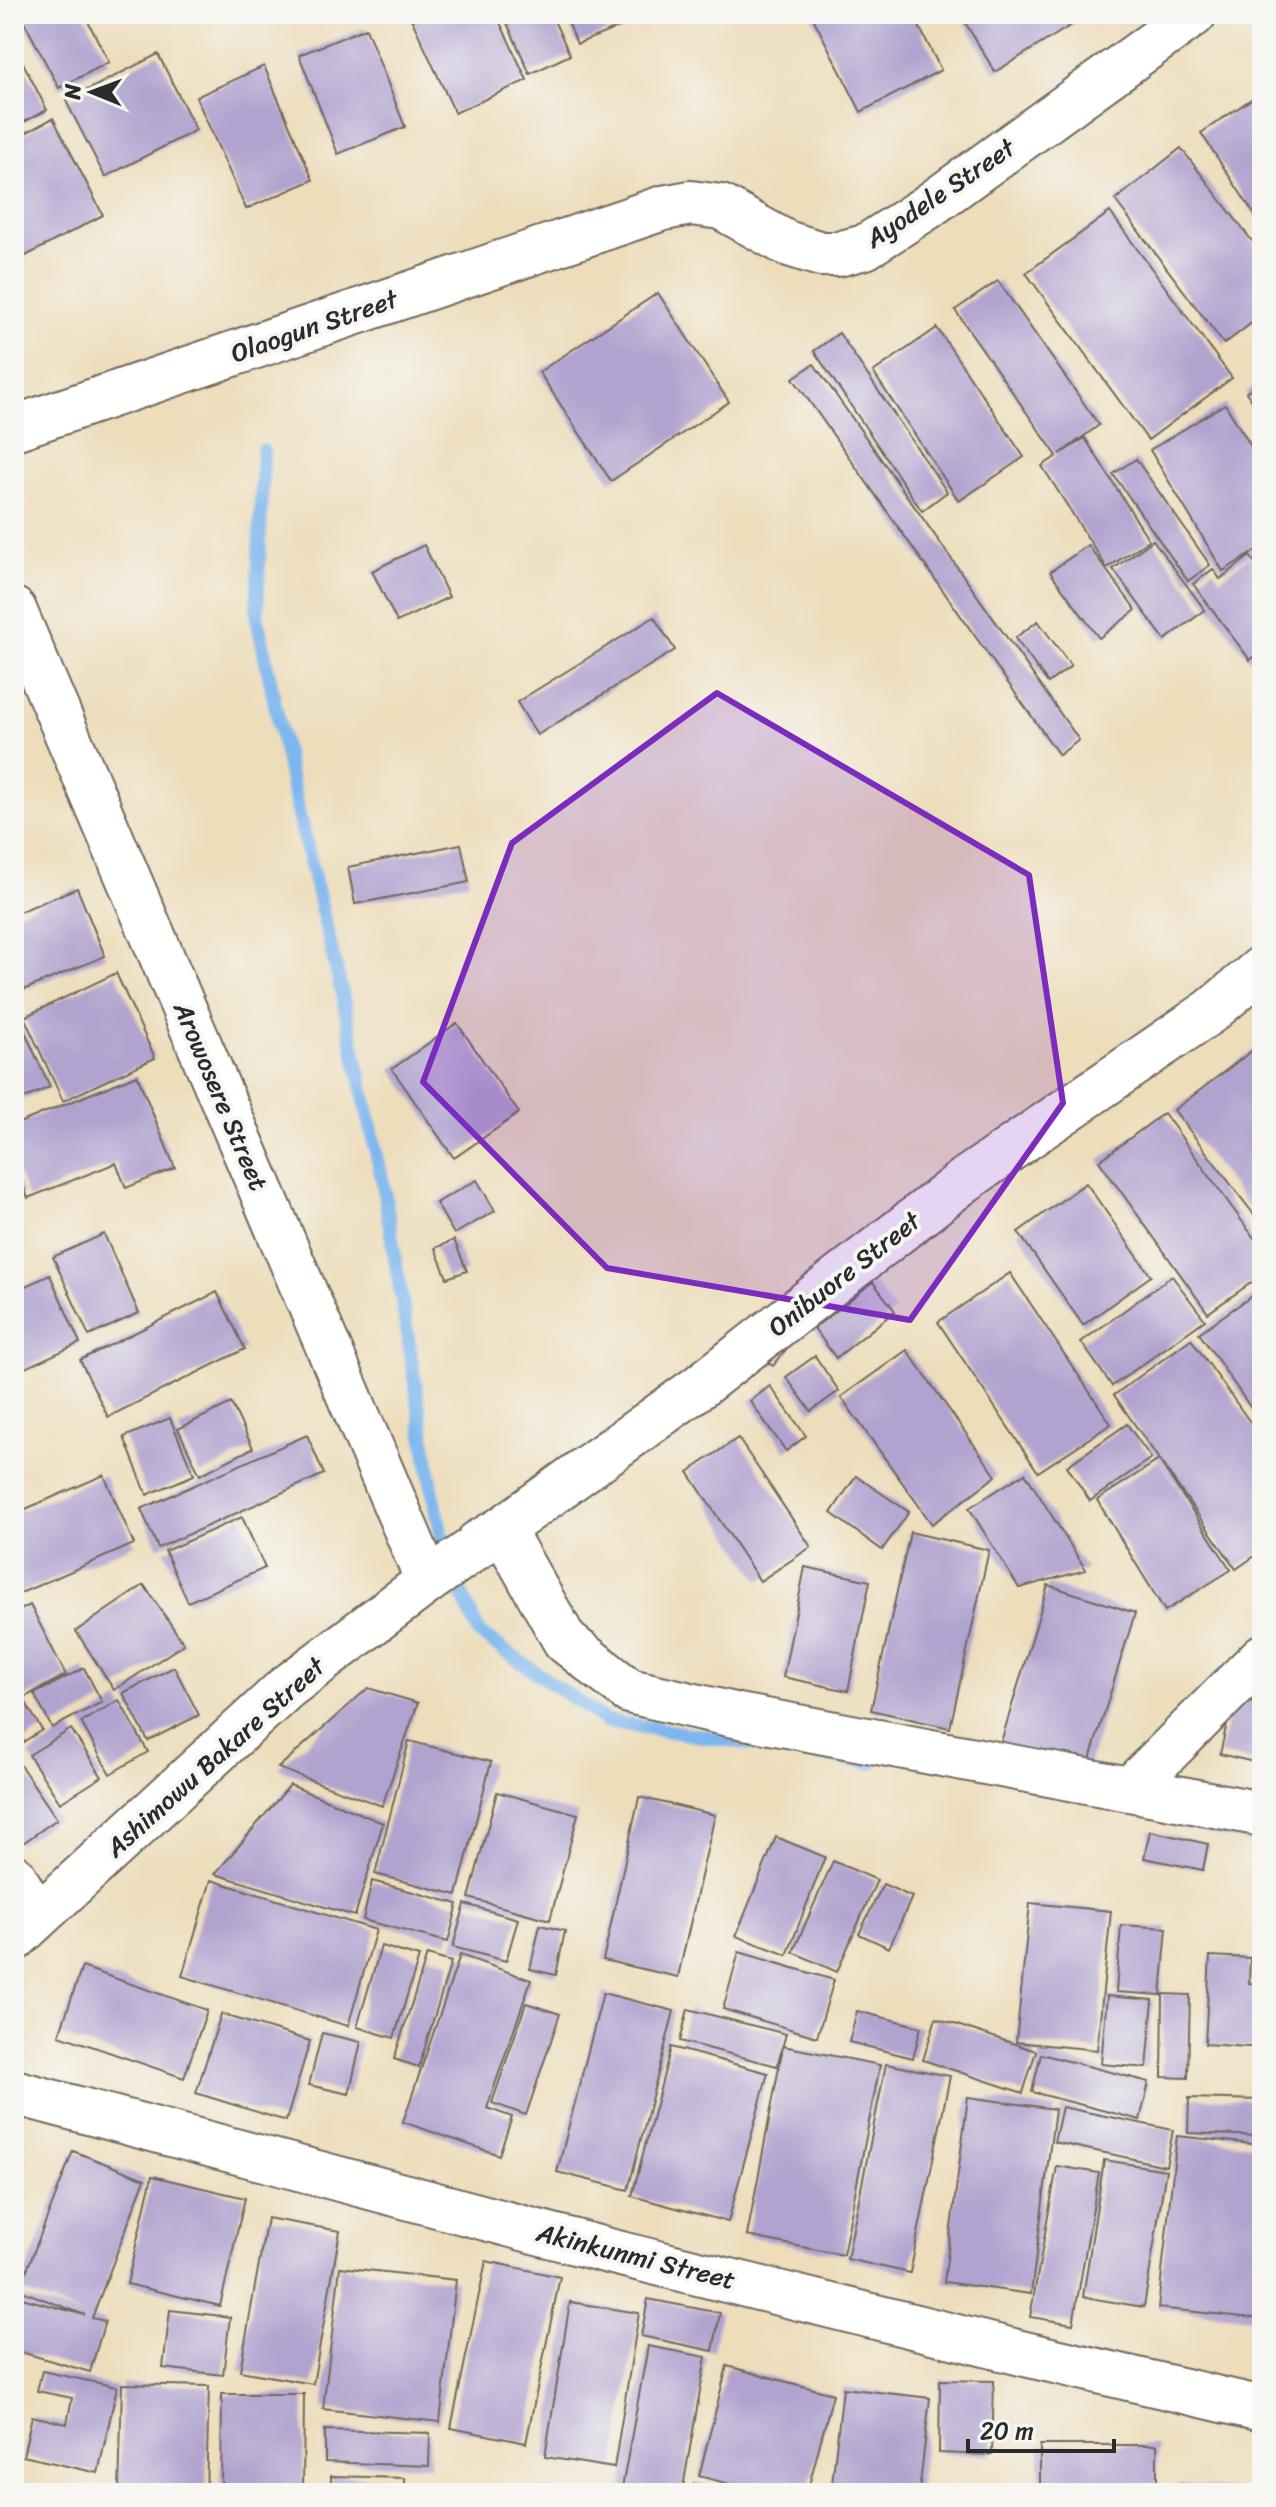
<svg xmlns="http://www.w3.org/2000/svg" width="1276" height="2507" font-family="Sriracha,sans-serif">
  <style>
    .lines { fill: none; stroke-linecap: round; stroke-linejoin: round }
    .stream { stroke: #7db6ee; stroke-width: 14 }
    .building { fill: #b1a3cf }
    .street-casing { stroke: #6f695d; stroke-width: 48 }
    .street { stroke: #fff; stroke-width: 44 }
    .marked { fill: #7b2cbf; fill-opacity: 0.2; stroke: #7b2cbf; stroke-width: 6; stroke-linejoin: round }
    .labels { text-anchor: middle; dominant-baseline: central; stroke-width: 8; stroke-linejoin: round; paint-order: stroke }
    .street-label { font-size: 26px; fill: #2b2b2b; stroke: #f6f6f2 }
  </style>
  <rect width="100%" height="100%" fill="#f6f6f2"/>
  <filter id="ink" filterUnits="userSpaceOnUse"><feTurbulence type="fractalNoise" baseFrequency=".0125" numOctaves="2"/><feDisplacementMap in="SourceGraphic" scale="16" xChannelSelector="R" yChannelSelector="G"/><feConvolveMatrix kernelMatrix="1 2 1 2 8 2 1 2 1" color-interpolation-filters="sRGB"/></filter>
  <filter id="wash" filterUnits="userSpaceOnUse"><feTurbulence type="fractalNoise" baseFrequency=".006" numOctaves="4" result="noise"/><feDisplacementMap in="SourceGraphic" scale="32" xChannelSelector="R" yChannelSelector="G"/><feGaussianBlur stdDeviation="1.8" result="paint"/><feColorMatrix in="noise" values="0 0 0 0 0 0 0 0 0 0 0 0 0 0 0 0 0 1.4 0 .05"/><feComposite in="paint" operator="in"/></filter>
  <g filter="url(#wash)">
    <rect width="100%" height="100%" fill="#edddbb"/>
    <g class="lines">
      <g class="stream">
        <polyline points="263,451 257,617 291,782 340,985 383,1183 432,1488 447,1560 479,1633 606,1721 872,1763"/>
        <polyline points="1187,1822 1262,1838"/>
      </g>
    </g>
    <g id="blocks">
      <g class="building">
        <polygon points="20,14 84,14 109,62 59,88"/>
        <polygon points="409,14 496,14 527,80 455,113"/>
        <polygon points="503,14 551,14 570,55 530,74"/>
        <polygon points="565,14 652,14 577,44"/>
        <polygon points="811,14 913,14 941,70 861,112"/>
        <polygon points="960,14 1084,14 1086,16 995,72"/>
        <polygon points="366,28 405,127 338,154 299,55"/>
        <polygon points="14,45 47,110 14,127"/>
        <polygon points="158,54 196,130 105,177 66,101"/>
        <polygon points="264,66 313,180 246,209 196,97"/>
        <polygon points="1262,92 1262,226 1201,133"/>
        <polygon points="53,118 103,215 24,257 14,237 14,139"/>
        <polygon points="1181,148 1262,254 1262,315 1224,344 1115,200"/>
        <polygon points="1110,212 1232,378 1148,440 1026,273"/>
        <polygon points="998,281 1099,425 1060,454 1085,438 1149,540 1107,568 1042,466 1057,456 955,310"/>
        <polygon points="658,293 729,402 611,481 539,372"/>
        <polygon points="937,328 1024,457 959,501 873,372"/>
        <polygon points="839,333 947,492 922,511 814,351"/>
        <polygon points="814,364 1079,740 1059,755 793,378"/>
        <polygon points="1262,381 1262,416 1246,392"/>
        <polygon points="1225,404 1262,464 1262,547 1223,571 1150,450"/>
        <polygon points="1136,459 1210,565 1188,581 1113,474"/>
        <polygon points="1153,540 1205,610 1165,640 1113,569"/>
        <polygon points="424,545 449,597 397,622 372,571"/>
        <polygon points="1088,545 1136,610 1099,638 1050,572"/>
        <polygon points="1250,556 1262,572 1262,651 1250,660 1193,584 1213,569 1220,579"/>
        <polygon points="654,617 675,650 537,735 517,702"/>
        <polygon points="1038,621 1071,666 1048,683 1015,638"/>
        <polygon points="461,844 469,882 355,904 348,867"/>
        <polygon points="77,888 105,956 14,994 14,914"/>
        <polygon points="116,973 155,1058 63,1101 24,1017"/>
        <polygon points="19,1019 50,1087 14,1103 14,1022"/>
        <polygon points="457,1023 519,1113 454,1158 392,1069"/>
        <polygon points="1262,1043 1262,1225 1174,1110"/>
        <polygon points="137,1075 175,1168 126,1188 116,1163 28,1198 14,1163 14,1125"/>
        <polygon points="1164,1113 1262,1249 1262,1275 1208,1313 1099,1161"/>
        <polygon points="14,1174 23,1193 14,1197"/>
        <polygon points="477,1180 495,1211 454,1234 436,1203"/>
        <polygon points="1086,1183 1151,1276 1083,1325 1018,1232"/>
        <polygon points="104,1234 139,1313 89,1336 53,1257"/>
        <polygon points="454,1240 467,1271 447,1278 435,1248"/>
        <polygon points="1010,1273 1111,1424 1038,1472 938,1322"/>
        <polygon points="50,1275 80,1343 14,1373 14,1291"/>
        <polygon points="1172,1276 1205,1320 1112,1386 1081,1342"/>
        <polygon points="873,1282 895,1311 836,1358 814,1328"/>
        <polygon points="1262,1289 1262,1424 1199,1333"/>
        <polygon points="217,1292 245,1349 108,1417 80,1360"/>
        <polygon points="779,1339 788,1347 773,1366 763,1359"/>
        <polygon points="1191,1339 1262,1439 1262,1551 1236,1569 1114,1395"/>
        <polygon points="907,1350 996,1476 932,1524 841,1397"/>
        <polygon points="815,1356 839,1391 811,1411 786,1377"/>
        <polygon points="770,1386 806,1436 786,1451 750,1401"/>
        <polygon points="231,1403 253,1448 200,1475 178,1429"/>
        <polygon points="170,1418 194,1475 147,1495 124,1437"/>
        <polygon points="1127,1424 1151,1458 1090,1501 1067,1466"/>
        <polygon points="307,1435 324,1474 158,1548 141,1509"/>
        <polygon points="738,1438 811,1547 760,1581 688,1472"/>
        <polygon points="1159,1460 1231,1570 1165,1611 1097,1500"/>
        <polygon points="1025,1473 1086,1570 1019,1588 969,1508"/>
        <polygon points="104,1475 134,1544 14,1596 14,1514"/>
        <polygon points="856,1476 909,1512 882,1550 831,1513"/>
        <polygon points="242,1517 265,1568 188,1602 165,1551"/>
        <polygon points="910,1532 989,1550 950,1728 871,1710"/>
        <polygon points="805,1567 870,1581 848,1691 783,1677"/>
        <polygon points="144,1585 184,1644 114,1690 76,1631"/>
        <polygon points="1048,1585 1135,1613 1087,1769 1001,1742"/>
        <polygon points="30,1605 66,1675 14,1703 14,1613"/>
        <polygon points="174,1667 199,1715 148,1741 123,1693"/>
        <polygon points="84,1668 102,1702 52,1728 34,1694"/>
        <polygon points="368,1688 418,1703 382,1806 278,1768"/>
        <polygon points="1233,1697 1262,1704 1262,1764 1220,1754"/>
        <polygon points="24,1700 42,1730 14,1748 14,1707"/>
        <polygon points="119,1700 148,1752 110,1774 81,1722"/>
        <polygon points="71,1729 102,1777 60,1803 29,1755"/>
        <polygon points="409,1741 491,1762 457,1895 375,1874"/>
        <polygon points="14,1756 57,1819 20,1845 14,1836"/>
        <polygon points="290,1785 383,1823 355,1916 215,1874"/>
        <polygon points="497,1792 578,1814 550,1920 469,1898"/>
        <polygon points="639,1797 715,1815 678,1977 603,1960"/>
        <polygon points="1150,1831 1208,1844 1203,1870 1144,1858"/>
        <polygon points="776,1837 825,1857 787,1955 736,1936"/>
        <polygon points="833,1861 877,1880 837,1972 793,1952"/>
        <polygon points="211,1880 376,1930 348,2026 182,1976"/>
        <polygon points="372,1881 458,1904 448,1942 363,1920"/>
        <polygon points="883,1884 912,1897 889,1948 859,1934"/>
        <polygon points="1030,1903 1111,1911 1097,2050 1016,2042"/>
        <polygon points="465,1904 518,1919 506,1961 453,1947"/>
        <polygon points="540,1925 565,1931 556,1975 530,1969"/>
        <polygon points="1121,1925 1167,1928 1161,1995 1116,1992"/>
        <polygon points="381,1946 419,1957 394,2038 357,2027"/>
        <polygon points="739,1952 834,1980 817,2037 723,2009"/>
        <polygon points="427,1955 451,1962 419,2067 394,2059"/>
        <polygon points="460,1955 531,1980 487,2108 512,2117 499,2155 403,2122"/>
        <polygon points="1210,1956 1250,1958 1249,1983 1262,1984 1262,2048 1205,2044"/>
        <polygon points="82,1967 207,2010 184,2078 59,2035"/>
        <polygon points="603,1993 674,2011 628,2190 557,2172"/>
        <polygon points="1163,1994 1190,1995 1188,2078 1162,2077"/>
        <polygon points="1107,1996 1153,2000 1147,2068 1101,2064"/>
        <polygon points="526,2003 560,2014 526,2115 492,2103"/>
        <polygon points="688,2009 786,2034 777,2066 680,2041"/>
        <polygon points="857,2011 921,2027 913,2058 849,2042"/>
        <polygon points="221,2014 310,2041 286,2121 196,2093"/>
        <polygon points="936,2018 1036,2051 1023,2093 923,2060"/>
        <polygon points="322,2033 361,2042 349,2094 309,2085"/>
        <polygon points="783,2046 880,2065 843,2255 747,2236"/>
        <polygon points="671,2047 768,2073 728,2222 632,2196"/>
        <polygon points="1041,2054 1149,2082 1140,2120 1032,2092"/>
        <polygon points="886,2064 950,2076 910,2273 847,2259"/>
        <polygon points="968,2097 1055,2109 1031,2294 944,2282"/>
        <polygon points="1189,2098 1262,2100 1262,2136 1188,2133"/>
        <polygon points="1062,2107 1173,2130 1166,2166 1054,2142"/>
        <polygon points="1177,2136 1262,2145 1262,2319 1158,2308"/>
        <polygon points="73,2151 145,2179 92,2318 105,2321 90,2372 14,2350 14,2312 18,2297 85,2315 19,2290"/>
        <polygon points="14,2157 25,2161 14,2189"/>
        <polygon points="1104,2160 1166,2170 1144,2307 1083,2297"/>
        <polygon points="1057,2166 1099,2173 1073,2324 1030,2317"/>
        <polygon points="152,2176 245,2198 220,2306 127,2284"/>
        <polygon points="267,2218 340,2231 313,2384 240,2371"/>
        <polygon points="486,2261 560,2277 526,2443 451,2428"/>
        <polygon points="340,2267 456,2280 440,2422 323,2409"/>
        <polygon points="648,2299 720,2313 713,2351 641,2336"/>
        <polygon points="570,2302 639,2313 614,2468 545,2457"/>
        <polygon points="170,2310 230,2317 223,2375 163,2368"/>
        <polygon points="648,2346 706,2357 682,2493 647,2493 622,2488"/>
        <polygon points="727,2366 833,2394 807,2493 763,2493 699,2476"/>
        <polygon points="42,2371 117,2387 98,2473 23,2456 32,2416 67,2424 72,2398 37,2391"/>
        <polygon points="940,2380 994,2381 992,2455 939,2453"/>
        <polygon points="122,2384 209,2386 206,2493 119,2493"/>
        <polygon points="843,2388 930,2398 919,2493 831,2493"/>
        <polygon points="222,2394 304,2394 303,2493 221,2493"/>
        <polygon points="325,2430 430,2433 429,2466 325,2462"/>
        <rect x="1040" y="2445" width="117" height="48"/>
        <polygon points="331,2476 405,2478 405,2493 331,2493"/>
        <polygon points="694,2484 732,2492 731,2493 693,2493"/>
        <polygon points="1178,2484 1253,2491 1253,2493 1177,2493"/>
        <polygon points="518,2488 554,2490 554,2493 518,2493"/>
      </g>
    </g>
  </g>
  <g filter="url(#ink)">
    <use href="#blocks" fill-opacity="0" stroke="#6f695d" stroke-width="2"/>
    <g class="lines">
      <g class="street-casing">
        <g id="street">
          <polyline points="14,428 663,208 691,203 721,207 786,243 821,254 838,254 865,247 926,208 1194,14"/>
          <polyline points="14,610 428,1581"/>
          <polyline points="478,1543 502,1529 699,1387 965,1180 1211,1011 1262,968"/>
          <polyline points="1130,1789 1262,1657"/>
          <polyline points="14,1877 37,1917"/>
          <polyline points="14,1939 286,1688 428,1581 502,1529 565,1641 629,1691 734,1715 1262,1814"/>
          <polyline points="14,2092 605,2250 1025,2354 1262,2409"/>
        </g>
      </g>
      <use href="#street" class="street"/>
    </g>
  </g>
  <path class="marked" d="M717,693L1029,875L1063,1103L910,1320L607,1268L423,1082L512,843Z"/>
  <g class="labels">
    <g class="street-label">
      <text transform="translate(940 193) rotate(-34)">Ayodele Street</text>
      <text transform="translate(314 326) rotate(-19)">Olaogun Street</text>
      <text transform="translate(221 1096) rotate(67)">Arowosere Street</text>
      <text transform="translate(844 1274) rotate(-38)">Onibuore Street</text>
      <text transform="translate(215 1757) rotate(-42)">Ashimowu Bakare Street</text>
      <text transform="translate(636 2256) rotate(14)">Akinkunmi Street</text>
    </g>
  </g>
  <rect width="1276" height="2507" fill="none" stroke="#f6f6f2" stroke-width="48"/>
  <g transform="translate(92 92) rotate(271)" stroke="#f6f6f2" stroke-width="6" paint-order="stroke">
  <path d="M0-6L14 30L0 20L-14 30Z" fill="#2b2b2b"/>
  <text y="-12" font-size="22" font-weight="bold" text-anchor="middle" fill="#2b2b2b">N</text>
  </g>
  <path d="M968 2439v12h146v-12" fill="none" stroke="#2b2b2b" stroke-width="4"/>
  <text x="980" y="2439" font-size="24" fill="#2b2b2b" stroke="#f6f6f2" stroke-width="6" paint-order="stroke">20 m</text>
</svg>
